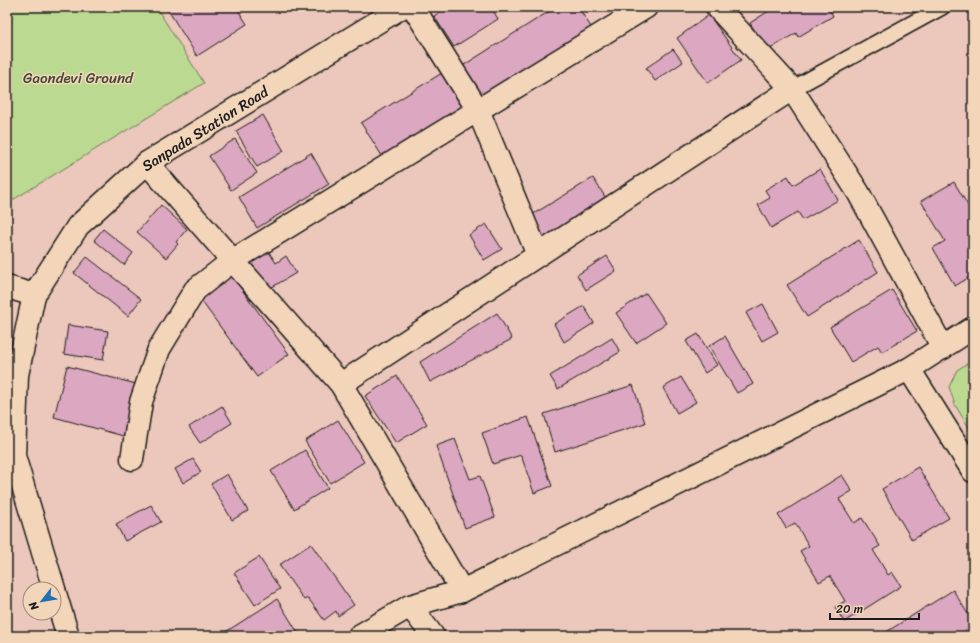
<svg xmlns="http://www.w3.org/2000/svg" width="980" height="643" font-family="Sriracha,sans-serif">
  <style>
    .green { fill: #bcd991; stroke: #6c7a56 }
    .building { fill: #dca7c0; stroke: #1c1c1c }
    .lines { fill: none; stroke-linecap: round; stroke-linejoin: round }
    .lane-casing { stroke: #1c1c1c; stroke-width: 18 }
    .street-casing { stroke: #1c1c1c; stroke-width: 25 }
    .lane { stroke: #f3d5b9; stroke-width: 15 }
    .street { stroke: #f3d5b9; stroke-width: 22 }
    .labels { text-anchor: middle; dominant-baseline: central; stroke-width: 3; stroke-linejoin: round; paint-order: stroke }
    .park-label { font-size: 15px; fill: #444b39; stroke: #f3d5b9 }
    .street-label { font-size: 15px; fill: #1c1c1c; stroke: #f3d5b9 }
  </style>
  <rect width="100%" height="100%" fill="#ecc7bb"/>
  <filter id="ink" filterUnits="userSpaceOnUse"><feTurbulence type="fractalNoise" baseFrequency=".025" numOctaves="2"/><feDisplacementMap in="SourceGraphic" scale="8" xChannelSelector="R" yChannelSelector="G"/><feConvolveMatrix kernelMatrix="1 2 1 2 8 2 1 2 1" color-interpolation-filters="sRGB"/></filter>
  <g filter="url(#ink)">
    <g class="green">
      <polygon points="7,7 156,7 204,83 11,201 7,202"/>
      <polygon points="973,360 973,434 955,405 949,387 957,370"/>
    </g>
    <g class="building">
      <polygon points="166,7 236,7 247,24 197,56"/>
      <polygon points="448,7 491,7 498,19 454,47 434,16"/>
      <polygon points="556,7 578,7 593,30 476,102 456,70"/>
      <polygon points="775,7 828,7 833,16 798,37 796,33 767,51 750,23"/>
      <polygon points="709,15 741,60 708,83 677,38"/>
      <polygon points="673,49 683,62 655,81 646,68"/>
      <polygon points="442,73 467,112 386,162 361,123"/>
      <polygon points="263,115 284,151 257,167 236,131"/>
      <polygon points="235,139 257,173 231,190 209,156"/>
      <polygon points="311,153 329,184 257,228 239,197"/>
      <polygon points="820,169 838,200 803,220 798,212 771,228 758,205 770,198 765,190 788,176 793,185"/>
      <polygon points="593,178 611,206 547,244 530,216"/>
      <polygon points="954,182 973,214 973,275 955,286 933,248 945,241 921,201"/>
      <polygon points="161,205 187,229 176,242 178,244 166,258 137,232"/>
      <polygon points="486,224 502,249 484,260 469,235"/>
      <polygon points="103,229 133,253 124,265 94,240"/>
      <polygon points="859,240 878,272 807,317 787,285"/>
      <polygon points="267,249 276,263 286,256 296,273 262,293 243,263"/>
      <polygon points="607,256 616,271 586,290 577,275"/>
      <polygon points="87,257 141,299 128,316 74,273"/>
      <polygon points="229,272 289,354 257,377 197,295"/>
      <polygon points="892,290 917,331 882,352 878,346 851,362 830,327"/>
      <polygon points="646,293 666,323 636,343 616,313"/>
      <polygon points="763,304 778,332 762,341 746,313"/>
      <polygon points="584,306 594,323 564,342 554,324"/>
      <polygon points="497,313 512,339 430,382 420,362"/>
      <polygon points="68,325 108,331 103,360 64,354"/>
      <polygon points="698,334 717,365 705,373 686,341"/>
      <polygon points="725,336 753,384 737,393 709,346"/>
      <polygon points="612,338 620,352 558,389 550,376"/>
      <polygon points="67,366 140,385 127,437 54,417"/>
      <polygon points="397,376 427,424 396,443 365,396"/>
      <polygon points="681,377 696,402 677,413 663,388"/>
      <polygon points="633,385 645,423 555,452 544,414"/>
      <polygon points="222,406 232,423 200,443 189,427"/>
      <polygon points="528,417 552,486 534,493 521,455 493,464 482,433"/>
      <polygon points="338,420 364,462 330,483 305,441"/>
      <polygon points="455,439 470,479 480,476 495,517 465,528 436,446"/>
      <polygon points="305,450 328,488 294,509 271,471"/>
      <polygon points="193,459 201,472 183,483 175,469"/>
      <polygon points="918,467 949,518 912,540 882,489"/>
      <polygon points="227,474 248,511 232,520 211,484"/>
      <polygon points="842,475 852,491 839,499 854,523 862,518 880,546 873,550 888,575 892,572 901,586 844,622 835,607 845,601 830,576 819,582 800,551 809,546 795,523 786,528 778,515"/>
      <polygon points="151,505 161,522 125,541 116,524"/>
      <polygon points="311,544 354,605 338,616 336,611 324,620 308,598 304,600 279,565"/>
      <polygon points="259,557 280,589 255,605 234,573"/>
      <polygon points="953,590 973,622 973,636 880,636"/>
      <polygon points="277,599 300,636 226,636 224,633"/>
    </g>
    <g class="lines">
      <g class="lane-casing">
        <polyline id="lane" points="792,89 942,7"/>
      </g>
      <g class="street-casing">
        <g id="street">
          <polyline points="413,7 478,110 538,255"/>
          <polyline points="717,7 792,89 858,192 943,348"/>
          <polyline points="147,163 341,384 462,591"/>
          <polyline points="7,287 34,295"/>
          <polyline points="909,369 973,471"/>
          <polyline points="341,384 792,89"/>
          <polyline points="132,459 141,402 159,349 195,290 232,261 646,7"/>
          <polyline points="54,589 14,456 17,375 34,295 78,226 147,163 402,7"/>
          <polyline points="54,590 68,636"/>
          <polyline points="410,606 433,636"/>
          <polyline points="359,636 410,606 462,591 909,369 973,328"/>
        </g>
      </g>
      <use href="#lane" class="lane"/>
      <use href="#street" class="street"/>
    </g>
  </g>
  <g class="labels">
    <g class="park-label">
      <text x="78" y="78">Gaondevi Ground</text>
    </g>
    <g class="street-label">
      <text transform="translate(205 129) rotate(-32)">Sanpada Station Road</text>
    </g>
  </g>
  <rect width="980" height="643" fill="none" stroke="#f3d5b9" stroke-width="24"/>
  <rect x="12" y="12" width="956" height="619" fill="none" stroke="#1c1c1c" stroke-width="1.5" filter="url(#ink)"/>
  <g transform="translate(42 601) rotate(239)"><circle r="19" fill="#f3d5b9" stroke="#9d8b7a"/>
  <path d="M0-3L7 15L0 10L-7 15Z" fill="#1f6fb2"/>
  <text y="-6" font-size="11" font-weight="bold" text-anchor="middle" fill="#1c1c1c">N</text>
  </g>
  <path d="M830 613v6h89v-6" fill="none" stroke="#1c1c1c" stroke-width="2"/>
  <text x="836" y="613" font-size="12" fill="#1c1c1c" stroke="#f3d5b9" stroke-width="3" paint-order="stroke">20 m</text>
</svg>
